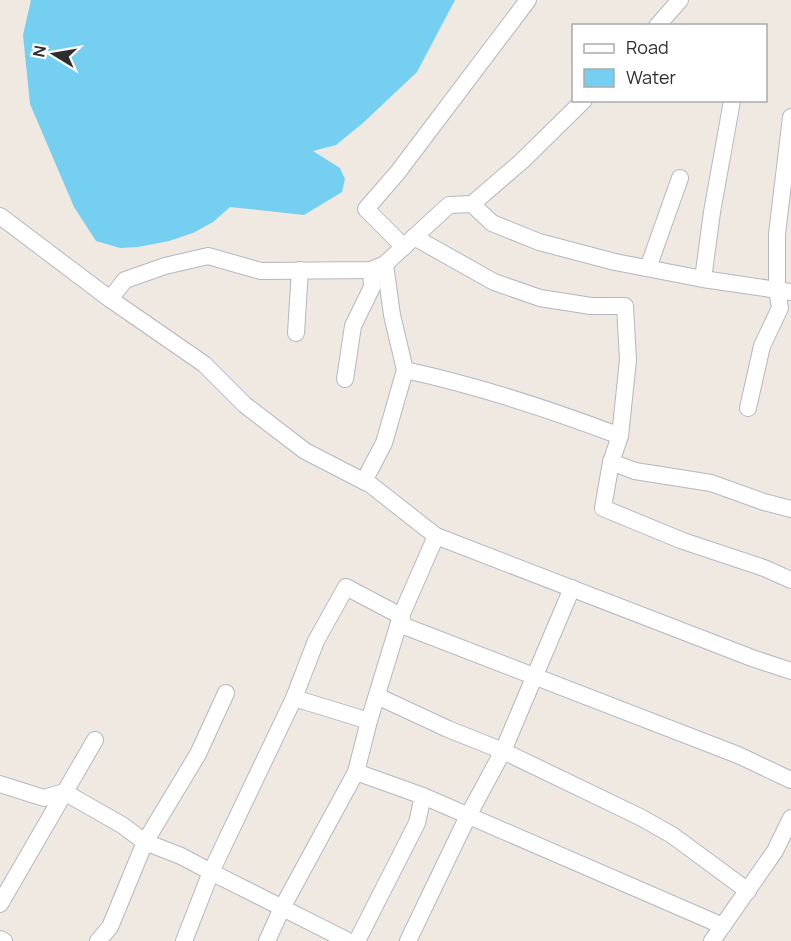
<svg xmlns="http://www.w3.org/2000/svg" width="791" height="941" font-family="Manrope,sans-serif">
  <style>
    .water { fill: #75cff0 }
    .lines { fill: none; stroke-linecap: round; stroke-linejoin: round }
    .minor-casing { stroke: #b4b7c1; stroke-width: 18 }
    .minor { stroke: #fff; stroke-width: 16 }
  </style>
  <rect width="100%" height="100%" fill="#efe9e1"/>
  <polygon class="water" points="31,0 455,0 417,72 363,123 336,145 313,151 340,168 345,179 342,192 304,215 230,207 213,222 193,233 169,241 138,247 120,248 96,241 74,207 30,104 23,35"/>
  <g class="lines">
    <g class="minor-casing">
      <g id="minor">
        <polyline points="657,26 680,0"/>
        <polyline points="472,204 492,223 539,242 615,262 703,279 791,292"/>
        <polyline points="0,216 110,299 125,280 165,266 208,256 261,271 371,270 385,264 449,205 472,204 522,161 584,100"/>
        <polyline points="404,247 366,209 398,172 528,0"/>
        <polyline points="648,268 680,178"/>
        <polyline points="703,279 712,212 732,101"/>
        <polyline points="110,299 204,364 245,405 305,451 371,485 436,536 752,658 791,671"/>
        <polyline points="296,333 300,270"/>
        <path d="M405,370C479,386 549,409 620,436L628,360L625,306H591L540,298L494,282L414,237"/>
        <polyline points="345,379 353,326 372,287 371,270"/>
        <polyline points="748,408 762,346 780,308 777,289 777,234 791,117"/>
        <polyline points="620,436 611,462 603,508 683,541 764,568 791,580"/>
        <polyline points="611,462 635,471 711,483 764,502 791,509"/>
        <polyline points="364,481 384,443 405,370 392,315 385,264"/>
        <polyline points="377,696 448,729 503,751 640,817 672,835 748,891"/>
        <polyline points="294,698 369,721"/>
        <polyline points="356,772 423,796 723,926"/>
        <polyline points="0,784 44,798 64,792"/>
        <polyline points="64,792 122,825 145,842 110,927 98,941"/>
        <polyline points="0,904 95,740"/>
        <polyline points="0,939 4,941"/>
        <polyline points="184,941 211,872 181,856 145,842 198,754 226,693"/>
        <polyline points="267,941 282,908 356,772 369,721 401,616 436,536"/>
        <polyline points="348,941 211,872 294,698 316,641 346,587 401,616 404,626 738,755 791,780"/>
        <polyline points="357,941 417,823 423,796"/>
        <polyline points="408,941 468,816 503,751 572,588"/>
        <polyline points="712,941 775,851 791,818"/>
      </g>
    </g>
    <use href="#minor" class="minor"/>
  </g>
  <rect x="572" y="24" width="195" height="78" fill="#ffffff" stroke="#ababab" stroke-width="1.5"/>
  <rect x="584" y="44" width="30" height="9" fill="#ffffff" stroke="#ababab" stroke-width="1.5"/>
  <text x="626" y="54" font-size="18" fill="#2e2e2e">Road</text>
  <rect x="584" y="69" width="30" height="18" fill="#75cff0" stroke="#ababab" stroke-width="1.5"/>
  <text x="626" y="84" font-size="18" fill="#2e2e2e">Water</text>
  <g transform="translate(54 54) rotate(281)" stroke="#ffffff" stroke-width="4.5" paint-order="stroke">
  <path d="M0-4.5L10 22L0 15L-10 22Z" fill="#2e2e2e"/>
  <text y="-9" font-size="16" font-weight="bold" text-anchor="middle" fill="#2e2e2e">N</text>
  </g>
</svg>
